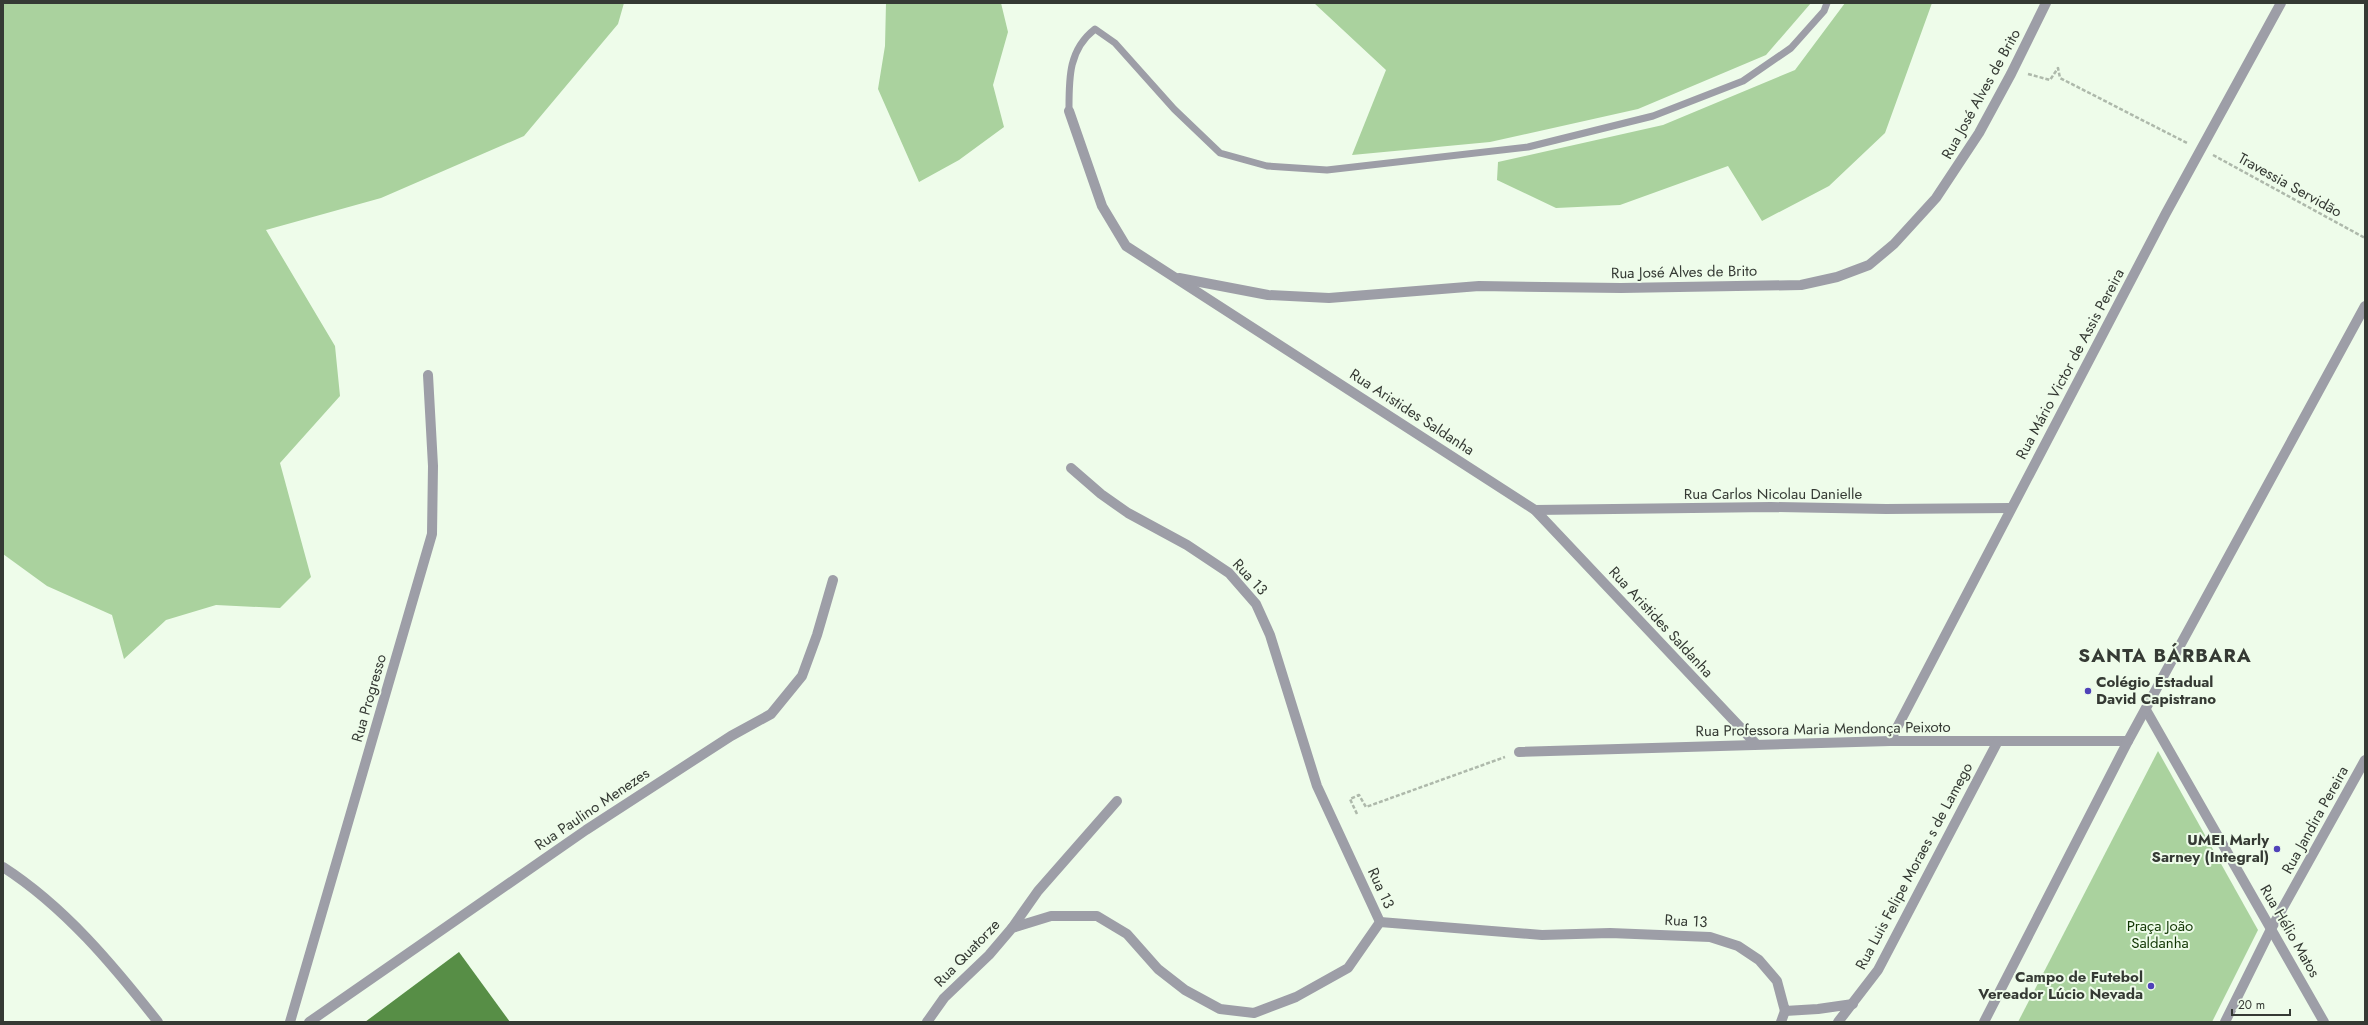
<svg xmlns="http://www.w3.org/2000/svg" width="2368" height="1025" font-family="Jost,sans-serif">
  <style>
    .green { fill: #aad29e }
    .building { fill: #578e46 }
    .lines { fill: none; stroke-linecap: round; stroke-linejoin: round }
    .path { stroke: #aeb9ab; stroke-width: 2.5; stroke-dasharray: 4 2; stroke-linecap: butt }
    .service { stroke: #9d9ea7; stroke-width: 7 }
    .minor { stroke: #9d9ea7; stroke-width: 10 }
    .tertiary { stroke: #9d9ea7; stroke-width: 10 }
    .poi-dot { fill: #4f42b9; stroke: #eefcea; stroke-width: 1.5 }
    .labels { text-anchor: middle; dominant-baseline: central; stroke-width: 4; stroke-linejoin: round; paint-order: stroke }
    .street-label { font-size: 15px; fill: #353a34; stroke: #eefcea }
    .poi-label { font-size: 15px; font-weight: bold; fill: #353a34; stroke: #eefcea; text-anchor: end }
    .park-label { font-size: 15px; fill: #113603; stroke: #eefcea }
    .district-label { font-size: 19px; font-weight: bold; letter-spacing: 1px; fill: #353a34; stroke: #eefcea }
  </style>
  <rect width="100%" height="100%" fill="#eefcea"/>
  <g class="green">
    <polygon points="3,3 624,3 618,24 524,136 381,198 266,230 335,346 340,396 280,463 311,577 280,608 216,605 166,620 124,659 112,615 47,586 3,554"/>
    <polygon points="886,3 1001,3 1008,32 993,85 1004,127 959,160 919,182 878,89 885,46"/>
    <polygon points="1314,3 1811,3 1766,55 1638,109 1490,142 1352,155 1386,70"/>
    <polygon points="1845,3 1932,3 1885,133 1829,186 1762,221 1728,166 1620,205 1556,208 1497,180 1498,162 1663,125 1795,70"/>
    <polygon points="2158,751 2258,930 2212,1022 2018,1022"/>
  </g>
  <polygon class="building" points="459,952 510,1022 365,1022"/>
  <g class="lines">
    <g class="path">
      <polyline points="2028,74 2050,80 2058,68 2060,78 2187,143"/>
      <polyline points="2213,155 2365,238"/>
      <polyline points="1357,814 1350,799 1359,795 1366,807 1505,757"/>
    </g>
    <path class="service" d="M1069,111C1069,79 1068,50 1095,29L1115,43L1174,109L1220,153L1267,166L1327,170L1528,147L1653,116L1743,81L1791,48L1824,11L1827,3"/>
    <g class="minor">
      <polyline points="1069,111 1102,206 1126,246 1535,510 1756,744"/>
      <polyline points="1179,278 1268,295 1329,298 1479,286 1621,288 1801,285 1837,277 1869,265 1894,244 1936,198 1979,133 2011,74 2046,3"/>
      <polyline points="1071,468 1101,494 1128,513 1187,545 1229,573 1256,604 1270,635 1317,786 1380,922"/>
      <polyline points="1535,510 1771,507 1886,509 2010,508"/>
      <polyline points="1890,741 2166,213 2281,3"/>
      <polyline points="1519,752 1890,741 2128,741"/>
      <path d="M3,867C65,907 113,965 158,1022"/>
      <polyline points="1380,922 1542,935 1610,933 1710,937 1738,946 1759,960 1777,981 1785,1011 1818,1009 1853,1004"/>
      <polyline points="1012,928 1038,891 1117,801"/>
      <polyline points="290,1022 432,534 433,466 428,375"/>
      <polyline points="309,1022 586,830 731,736 771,714 802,676 817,635 833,580"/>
      <polyline points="927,1022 944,998 989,955 1012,928 1051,916 1097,916 1127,934 1158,969 1185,990 1220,1009 1254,1013 1296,997 1348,968 1380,922"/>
      <polyline points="1781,1022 1785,1011"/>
      <polyline points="1838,1022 1878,970 1998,741"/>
      <polyline points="2225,1022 2271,929 2365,760"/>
    </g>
    <g class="tertiary">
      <polyline points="2146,710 2324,1022"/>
      <polyline points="1984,1022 2128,741 2365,306"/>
    </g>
  </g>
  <g class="poi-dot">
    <circle cx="2088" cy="691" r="4"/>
    <circle cx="2277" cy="849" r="4"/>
    <circle cx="2151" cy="986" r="4"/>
  </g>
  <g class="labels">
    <g class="street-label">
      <text transform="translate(1981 94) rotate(-61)">Rua José Alves de Brito</text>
      <text transform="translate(2290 185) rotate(29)">Travessia Servidão</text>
      <text transform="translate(1684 272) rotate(-1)">Rua José Alves de Brito</text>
      <text transform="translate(2070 364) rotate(-62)">Rua Mário Victor de Assis Pereira</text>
      <text transform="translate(1412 412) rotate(33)">Rua Aristides Saldanha</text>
      <text x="1773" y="494">Rua Carlos Nicolau Danielle</text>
      <text transform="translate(1250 577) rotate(47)">Rua 13</text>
      <text transform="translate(1661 622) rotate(47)">Rua Aristides Saldanha</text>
      <text transform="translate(369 698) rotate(-74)">Rua Progresso</text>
      <text transform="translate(1823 729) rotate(-1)">Rua Professora Maria Mendonça Peixoto</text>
      <text transform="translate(592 809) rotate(-34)">Rua Paulino Menezes</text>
      <text transform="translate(2315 820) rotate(-61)">Rua Jandira Pereira</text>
      <text transform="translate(1914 866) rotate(-62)">Rua Luis Felipe Moraes s de Lamego</text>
      <text transform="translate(1381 888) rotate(65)">Rua 13</text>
      <text transform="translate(1686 921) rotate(3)">Rua 13</text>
      <text transform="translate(2290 931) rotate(60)">Rua Hélio Matos</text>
      <text transform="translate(967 953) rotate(-46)">Rua Quatorze</text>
    </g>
    <g class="poi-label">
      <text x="2096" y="682" text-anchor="start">Colégio Estadual<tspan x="2096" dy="17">David Capistrano</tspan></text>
      <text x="2269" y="840">UMEI Marly<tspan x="2269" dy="17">Sarney (Integral)</tspan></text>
      <text x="2143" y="977">Campo de Futebol<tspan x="2143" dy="17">Vereador Lúcio Nevada</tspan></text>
    </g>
    <g class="park-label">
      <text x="2160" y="926">Praça João<tspan x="2160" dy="17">Saldanha</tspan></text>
    </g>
    <g class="district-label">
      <text x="2165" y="655">SANTA BÁRBARA</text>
    </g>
  </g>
  <rect width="2368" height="1025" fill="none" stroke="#353a34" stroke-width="8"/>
  <path d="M2232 1009v6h58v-6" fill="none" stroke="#353a34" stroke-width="2"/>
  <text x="2238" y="1009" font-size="12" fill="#353a34" stroke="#eefcea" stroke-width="3" paint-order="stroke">20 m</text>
</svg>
